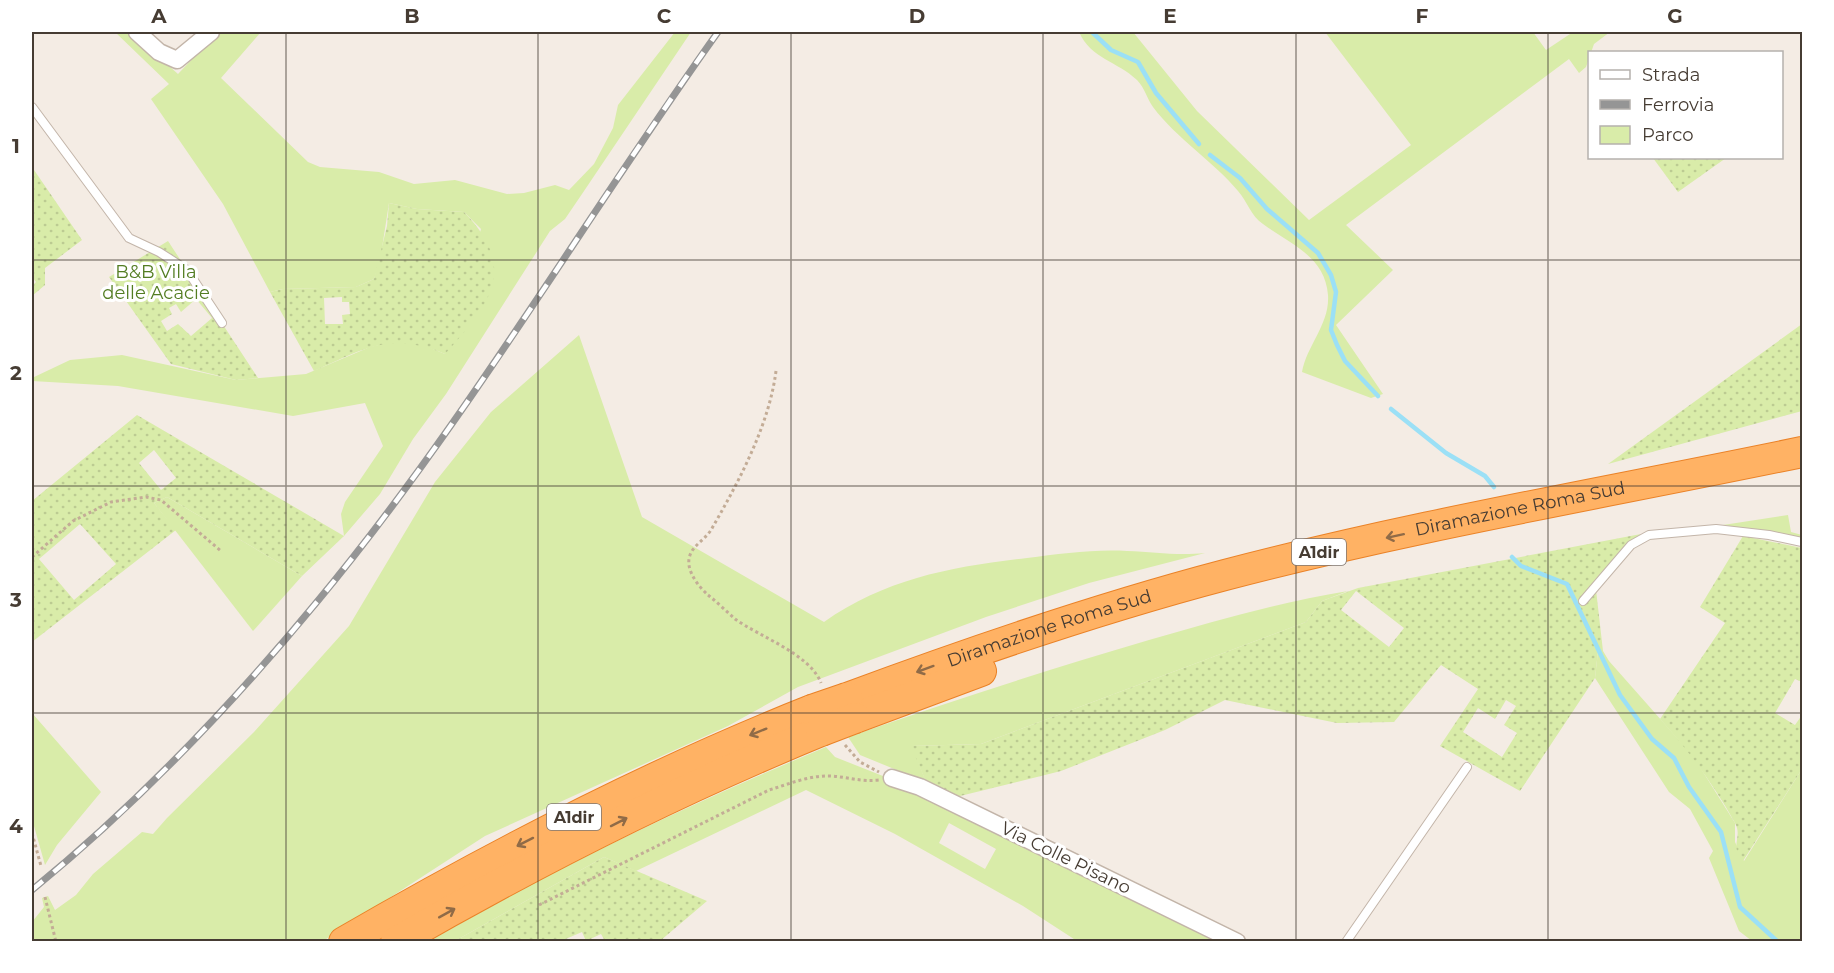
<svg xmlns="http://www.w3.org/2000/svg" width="1834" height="973" font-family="Montserrat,sans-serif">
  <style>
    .green { fill: #d9eca9; fill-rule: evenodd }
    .garden { fill: url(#garden-dots); fill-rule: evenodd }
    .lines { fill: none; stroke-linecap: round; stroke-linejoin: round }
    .stream { stroke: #9be0f6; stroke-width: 4.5 }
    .lane-casing { stroke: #c3b5a9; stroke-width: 10 }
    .street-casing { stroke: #c3b5a9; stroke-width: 19 }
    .highway-casing { stroke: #ea8227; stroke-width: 32 }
    .path { stroke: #c3ac96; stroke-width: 3; stroke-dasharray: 3 3; stroke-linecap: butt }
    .lane { stroke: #fff; stroke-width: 8 }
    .street { stroke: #fff; stroke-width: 16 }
    .highway { stroke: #ffb264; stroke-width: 30 }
    .rail-casing { stroke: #959595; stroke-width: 7 }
    .rail { stroke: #fff; stroke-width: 4.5; stroke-dasharray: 14; stroke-linecap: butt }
    .highway-bridge-casing { stroke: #ea8227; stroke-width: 32; stroke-linecap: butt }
    .highway-bridge { stroke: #ffb264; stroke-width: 30 }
    .oneway { stroke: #906b47 }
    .grid { fill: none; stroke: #463c33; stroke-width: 1.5; stroke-opacity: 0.55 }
    .labels { text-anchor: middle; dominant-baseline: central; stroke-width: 6; stroke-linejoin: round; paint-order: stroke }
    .shield { fill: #fff; stroke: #7e7670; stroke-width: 1.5 }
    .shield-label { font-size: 16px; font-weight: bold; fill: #463c33 }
    .park-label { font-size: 18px; fill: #537d22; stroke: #fff }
    .street-label { font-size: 18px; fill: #463c33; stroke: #fff }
    .neatline { fill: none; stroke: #463c33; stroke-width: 2 }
    .grid-label { font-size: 20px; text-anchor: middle; font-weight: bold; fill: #463c33 }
  </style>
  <defs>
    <pattern id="garden-dots" width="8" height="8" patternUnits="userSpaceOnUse" patternTransform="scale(1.5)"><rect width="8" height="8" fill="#d9eca9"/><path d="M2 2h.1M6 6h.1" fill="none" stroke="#bccb92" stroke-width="1.8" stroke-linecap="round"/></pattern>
  </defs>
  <rect width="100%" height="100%" fill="#f4ece4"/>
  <g class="green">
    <polygon points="115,32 131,32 178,74 218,32 261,32 221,78 308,162 320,167 379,172 414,184 455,180 507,194 524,193 555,185 569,190 594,164 613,128 618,105 675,32 691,32 582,194 565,219 550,231 446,394 413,439 380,494 344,536 341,514 345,502 383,446 365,403 293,416 118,386 32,381 32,378 70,360 122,355 236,380 306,374 370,347 395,341 421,344 445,354 481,229 464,212 417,209 389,203 380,261 374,279 356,287 283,289 270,292 223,204 151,99 169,84"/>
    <path d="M1079,32H1133L1197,111L1309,220L1411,145L1325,32H1533L1546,50L1573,32H1610L1594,44L1586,67L1579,73L1569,59L1346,225L1393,270L1336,325L1383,394L1371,398L1302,372C1307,345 1330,324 1328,295C1325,256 1290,244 1263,224C1251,216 1247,201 1238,191C1213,161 1177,139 1153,107C1147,99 1145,88 1137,80C1117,61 1091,59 1079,32Z"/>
    <path d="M579,335L642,517L824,622C887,578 952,567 1027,558C1060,554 1094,549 1127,551C1155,552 1177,556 1205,553L1089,583L986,617L798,687L728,726L485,836L323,941L32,942V922L44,907L42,898L48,896L55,910L76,895L93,874L142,832L153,834L167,818L254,732L349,626L435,482L491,412Z"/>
    <polygon points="167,497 302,576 253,631 154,503"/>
    <polygon points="1788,515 1791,532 1802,535 1802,538 1723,525"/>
    <path d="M1348,591L1322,601L1306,622L981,744L912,746L926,782L860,755L848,737C948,702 1047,670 1149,640C1215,621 1280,602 1348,591Z"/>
    <polygon points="1598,651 1603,651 1609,661 1693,756 1735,823 1735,842 1744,861 1802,769 1802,941 1752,941 1739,931 1709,858 1713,851 1690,809 1669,792 1595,678"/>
    <polygon points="32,713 101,792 57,845 45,865 32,819"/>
    <path d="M826,747L835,757L898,782L1223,941H1077L1023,906L895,834L806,790L636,871L604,857L455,941L428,942C556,867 690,804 826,747ZM949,823L996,849L985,869L939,843Z"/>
  </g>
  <g class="garden">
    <polygon points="1653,158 1726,158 1678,192"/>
    <polygon points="32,167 82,240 45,268 45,285 32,296 32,286 36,282 32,277"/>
    <path d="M389,203L417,209L464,212C520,269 489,305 445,354C390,331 364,349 314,371L270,292L283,289L356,287L374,279L387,226ZM342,297V302H349L350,314L342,315L343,324H325L324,298Z"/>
    <path d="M168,241L258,378L236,380L171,364L109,277ZM196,299L212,318L191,336L178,324L167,331L161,321L172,314L169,308L176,304L181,312Z"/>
    <polygon points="1802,324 1802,411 1608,464"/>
    <path d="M137,415L344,536L302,576L167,497L154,503L176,530L32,642V501ZM154,450L176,478L161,490L139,463ZM80,524L116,564L74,600L39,559Z"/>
    <path d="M1641,534L1626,546L1595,581L1603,651H1598L1595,678L1520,791L1440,746L1478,689L1441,665L1394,722L1337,723L1225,700L1165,730L1061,771L956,797L926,782L911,746L981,744L1306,622L1322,601L1358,588ZM1356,591L1404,628L1389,647L1341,610ZM1506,700L1516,706L1504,725L1517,733L1502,757L1463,732L1478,708L1495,719Z"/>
    <path d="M1743,536L1802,548V682L1795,679L1775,713L1795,725L1802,715V769L1743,861C1729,846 1743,837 1735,823C1714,785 1689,751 1660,719L1725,623L1700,607Z"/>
    <polygon points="604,857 707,901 660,941 605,941 601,934 586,941 582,932 561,941 455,941"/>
  </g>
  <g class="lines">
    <g class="stream">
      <polyline points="1092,32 1111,50 1138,62 1156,93 1199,144"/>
      <polyline points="1210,155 1240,178 1267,209 1318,253 1331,275 1336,292 1331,330 1337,345 1345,361 1378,396"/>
      <polyline points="1391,409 1446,453 1485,476 1494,487"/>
      <polyline points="1512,557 1521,566 1567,584 1620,695 1652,739 1674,758 1689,787 1721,832 1740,907 1778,942"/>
    </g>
    <g class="lane-casing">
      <g id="lane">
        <polyline points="32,107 129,238 159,252 187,270 222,323"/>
        <polyline points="1583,601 1631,545 1649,535 1716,529 1769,535 1802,542"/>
        <polyline points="1346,942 1467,767"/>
      </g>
    </g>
    <g class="street-casing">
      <g id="street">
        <polyline points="137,32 159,52 177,60 211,32"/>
        <polyline points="892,778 920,787 1237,942"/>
      </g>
    </g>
    <g class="highway-casing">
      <g id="highway">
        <path id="s1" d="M847,698C971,652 1096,609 1225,575C1415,525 1610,492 1802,452"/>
        <polyline points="855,718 981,671"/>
        <path d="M344,942C496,854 650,774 812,710"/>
        <path d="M396,942C533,863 675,791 821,731"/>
      </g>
    </g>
    <g class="path">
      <path d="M776,371C769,426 738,483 711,530C704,541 691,546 689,559C687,572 699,587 708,595C717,602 726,611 735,619C760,637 810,654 821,683"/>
      <polyline points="32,557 73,521 111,502 146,497 161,500 221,551"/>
      <polyline points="845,745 860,762 879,772"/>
      <polyline points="32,833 41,866"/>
      <polyline points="45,897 56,942"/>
      <path d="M539,905L769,790C789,784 810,775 831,776C847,777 861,782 879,780"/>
    </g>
    <use href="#lane" class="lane"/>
    <use href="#street" class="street"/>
    <use href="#highway" class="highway"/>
    <g class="rail-casing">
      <path id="rail" d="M32,890C136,805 230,707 316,603C465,424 583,221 718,32"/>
    </g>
    <use href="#rail" class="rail"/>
    <g class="highway-bridge-casing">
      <g id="highway-bridge">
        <polyline points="812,710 847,698"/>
        <polyline points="821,731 855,718"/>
      </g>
    </g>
    <use href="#highway-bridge" class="highway-bridge"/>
  </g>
  <defs><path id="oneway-shaft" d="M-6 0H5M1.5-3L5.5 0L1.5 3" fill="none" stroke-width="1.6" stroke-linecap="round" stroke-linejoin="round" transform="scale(1.5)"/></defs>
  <g class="oneway">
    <use href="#oneway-shaft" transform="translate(1395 536) rotate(168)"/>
    <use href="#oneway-shaft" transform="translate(925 669) rotate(160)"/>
    <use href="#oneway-shaft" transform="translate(758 732) rotate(158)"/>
    <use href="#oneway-shaft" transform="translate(619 822) rotate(-27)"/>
    <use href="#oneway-shaft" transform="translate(525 842) rotate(153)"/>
    <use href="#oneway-shaft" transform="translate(447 913) rotate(-29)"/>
  </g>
  <path class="grid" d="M286,32V942M538,32V942M791,32V942M1043,32V942M1296,32V942M1548,32V942M32,260H1802M32,486H1802M32,713H1802"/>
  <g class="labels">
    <g class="shield">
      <rect x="1292" y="539" width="54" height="26" rx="4.5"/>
      <rect x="547" y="804" width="54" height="26" rx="4.5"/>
    </g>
    <g class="shield-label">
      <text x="1319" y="552">A1dir</text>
      <text x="574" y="817">A1dir</text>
    </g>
    <g class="park-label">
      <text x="156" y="272">B&amp;B Villa<tspan x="156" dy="21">delle Acacie</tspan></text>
    </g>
    <g class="street-label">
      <text stroke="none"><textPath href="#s1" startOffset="700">Diramazione Roma Sud</textPath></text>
      <text stroke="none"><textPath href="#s1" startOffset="214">Diramazione Roma Sud</textPath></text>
      <text transform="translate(1066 858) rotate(26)">Via Colle Pisano</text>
    </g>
  </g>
  <rect width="1834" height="973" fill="none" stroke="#ffffff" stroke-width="66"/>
  <rect x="1588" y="51" width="195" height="108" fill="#ffffff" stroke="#b5b1ad" stroke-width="1.5"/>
  <rect x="1600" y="70" width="30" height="9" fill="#ffffff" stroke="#b5b1ad" stroke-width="1.5"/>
  <text x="1642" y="81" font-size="18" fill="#463c33">Strada</text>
  <rect x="1600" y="100" width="30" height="9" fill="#959595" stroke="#b5b1ad" stroke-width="1.5"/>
  <text x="1642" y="111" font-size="18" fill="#463c33">Ferrovia</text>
  <rect x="1600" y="126" width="30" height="18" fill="#d9eca9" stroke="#b5b1ad" stroke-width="1.5"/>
  <text x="1642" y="141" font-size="18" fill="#463c33">Parco</text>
  <rect x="33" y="33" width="1768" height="907" class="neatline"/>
  <g class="grid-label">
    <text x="159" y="23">A</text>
    <text x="412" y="23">B</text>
    <text x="664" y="23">C</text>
    <text x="917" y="23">D</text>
    <text x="1170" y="23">E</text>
    <text x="1422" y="23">F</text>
    <text x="1675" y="23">G</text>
    <text x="16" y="153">1</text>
    <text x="16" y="380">2</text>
    <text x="16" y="607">3</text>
    <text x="16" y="833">4</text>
  </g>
</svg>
